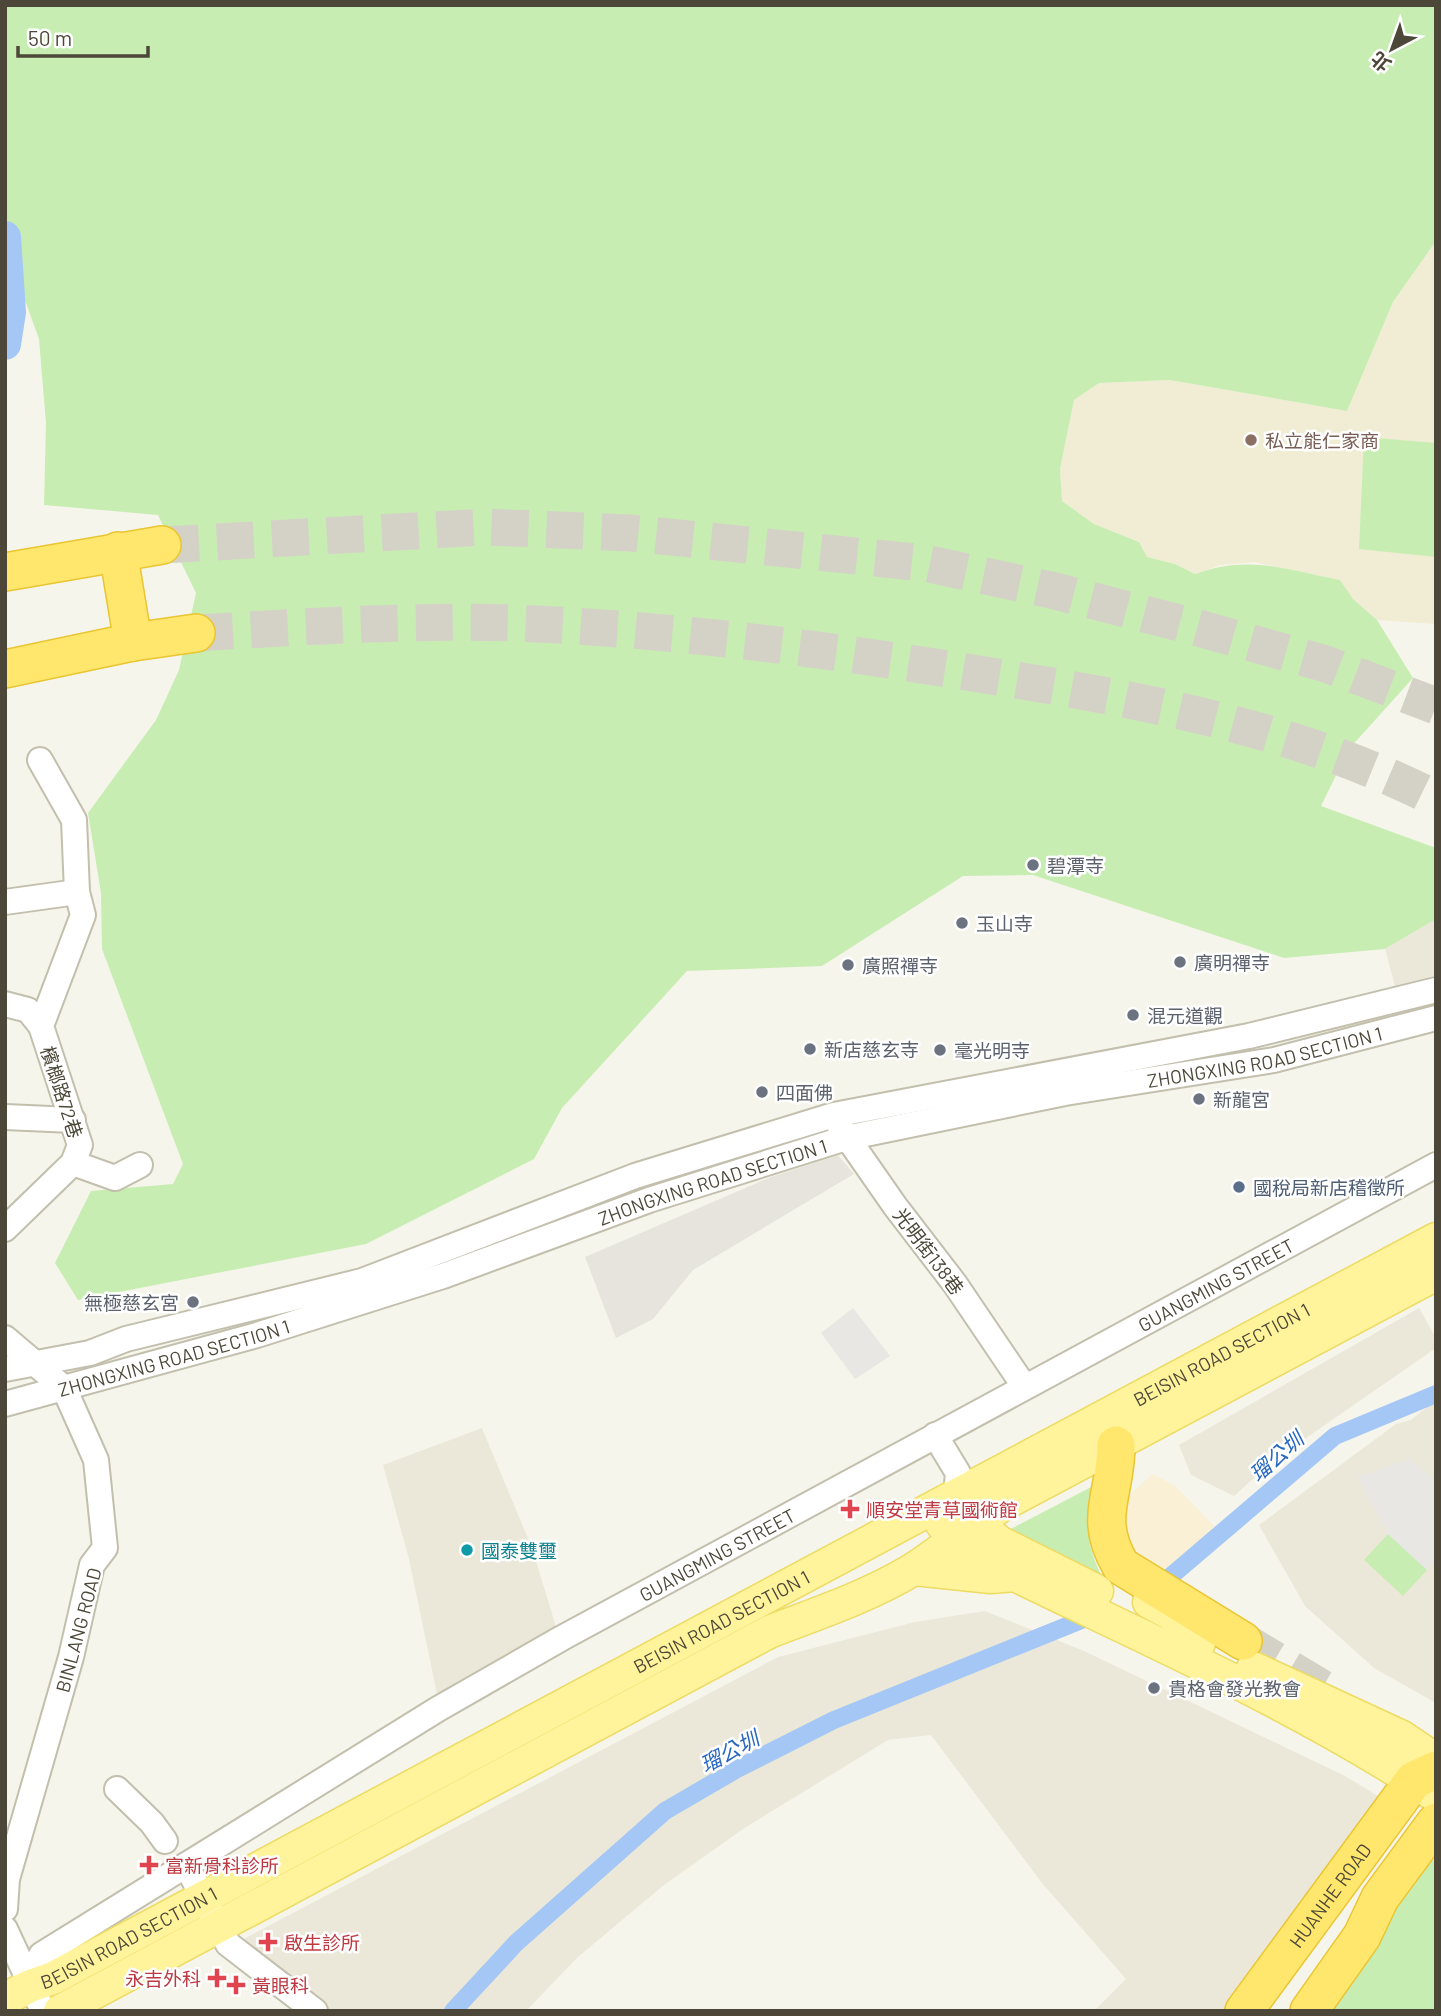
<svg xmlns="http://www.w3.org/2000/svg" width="1441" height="2016" font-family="Barlow,'Noto Sans TC',sans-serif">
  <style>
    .residential { fill: #ebe8d9 }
    .commercial { fill: #f9f0d6 }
    .industrial { fill: #e6e4dc }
    .education { fill: #f0edd4 }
    .green { fill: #c8edb2 }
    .parking { fill: #e8e7e3 }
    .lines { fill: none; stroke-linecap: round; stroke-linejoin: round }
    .canal { stroke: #a4c7f6; stroke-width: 18 }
    .river { stroke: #a4c7f6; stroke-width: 32 }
    .highway-tunnel { stroke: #d4d2c7; stroke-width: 37; stroke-dasharray: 37 18; stroke-linecap: butt }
    .minor-casing { stroke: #c3bfad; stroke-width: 28 }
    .major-casing { stroke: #eddb62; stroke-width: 35 }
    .highway-casing { stroke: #eac532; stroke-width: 40 }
    .minor { stroke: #fff; stroke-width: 24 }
    .major { stroke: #fff39c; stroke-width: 32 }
    .highway { stroke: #ffe76e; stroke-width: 37 }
    .education-dot { fill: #8d6e63; stroke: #fff; stroke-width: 2.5 }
    .worship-dot { fill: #6b7280; stroke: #fff; stroke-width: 2.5 }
    .service-dot { fill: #5c6f8a; stroke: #fff; stroke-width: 2.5 }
    .health-dot { fill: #e0444e; stroke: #fff; stroke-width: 2.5 }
    .culture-dot { fill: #0f9aa8; stroke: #fff; stroke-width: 2.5 }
    .labels { text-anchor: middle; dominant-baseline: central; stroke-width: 5; stroke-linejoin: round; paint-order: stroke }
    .education-label { font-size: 19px; fill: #785e54; stroke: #fff; text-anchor: start }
    .worship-label { font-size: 19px; fill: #5b616d; stroke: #fff; text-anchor: start }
    .street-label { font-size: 19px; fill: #4c4738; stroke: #fff }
    .service-label { font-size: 19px; fill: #4e5e75; stroke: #fff; text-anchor: start }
    .health-label { font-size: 19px; fill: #be3a42; stroke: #fff; text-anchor: start }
    .culture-label { font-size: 19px; fill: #0d838f; stroke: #fff; text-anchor: start }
    .water-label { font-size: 21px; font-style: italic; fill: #2767c2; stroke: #fff }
  </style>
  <rect width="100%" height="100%" fill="#f6f5eb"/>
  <g class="residential">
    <polygon points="1436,919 1436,975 1395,986 1385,949"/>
    <polygon points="1419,1308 1436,1338 1436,1348 1273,1461 1234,1496 1191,1475 1179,1445"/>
    <polygon points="1436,1400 1436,1703 1374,1668 1305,1606 1259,1525 1396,1424 1411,1420"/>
    <polygon points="482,1428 532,1548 557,1630 437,1694 409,1559 383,1465"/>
    <polygon points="985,1611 1084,1651 1345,1776 1408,1814 1251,2011 1094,2011 1126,1979 1042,1883 931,1735 888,1740 743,1829 664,1885 578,1957 526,2011 330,2011 238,1942 778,1657 915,1622"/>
  </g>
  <polygon class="commercial" points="1153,1474 1175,1486 1218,1530 1158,1585 1121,1560 1112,1511"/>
  <polygon class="industrial" points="838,1155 854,1174 693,1270 653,1319 616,1338 585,1257 771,1177"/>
  <polygon class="education" points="1436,241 1436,624 1377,620 1353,599 1340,580 1254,562 1220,565 1195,574 1175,564 1147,557 1139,542 1094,524 1062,501 1060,469 1074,400 1099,383 1170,380 1347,411 1393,302"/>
  <g class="green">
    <path d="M5,5H1436V241L1393,302L1347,411L1170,380L1099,383L1074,400L1060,469L1062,501L1094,524L1139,542L1147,557L1175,564L1195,574C1247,554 1288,570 1340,580L1353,599L1377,620L1413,678L1349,749L1321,806L1436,848V919L1385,949L1284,958L1033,875L963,876L822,966L687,971L562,1108L534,1159L366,1244L78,1300L55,1263L91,1191L173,1184L183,1164L102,949L101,893L88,813L156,720L179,670L196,593L158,515L44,505L46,423L39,339L5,245Z"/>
    <polygon points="1364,437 1436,443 1436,557 1359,549"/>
    <path d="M1097,1484C1083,1519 1086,1547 1104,1581L1003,1533Z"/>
    <polygon points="1388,1534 1427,1570 1403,1596 1364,1560"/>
    <polygon points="1436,1859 1436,2011 1320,2011 1426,1863"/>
  </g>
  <g class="parking">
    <polygon points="853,1308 890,1356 855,1379 821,1333"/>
    <polygon points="1410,1459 1436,1482 1436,1560 1427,1570 1388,1534 1357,1477"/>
  </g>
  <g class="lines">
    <g class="canal">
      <polyline points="1164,1582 1335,1436 1436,1394"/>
      <polyline points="453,2011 516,1943 665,1811 737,1769 834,1720 1084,1619"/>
    </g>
    <polyline class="river" points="5,237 10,312 5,344"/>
    <g class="highway-tunnel">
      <polyline points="162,545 485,527 630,533 924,563 1051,590 1195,627 1326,664 1436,706"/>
      <path d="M196,633C301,627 407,620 513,623C672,629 834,650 991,676C1142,700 1299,729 1436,799"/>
      <polyline points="1243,1641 1325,1690"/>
    </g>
    <g class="minor-casing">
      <g id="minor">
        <polyline points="5,902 77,892 74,820 40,760"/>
        <polyline points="5,1004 28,1010 41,1026"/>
        <polyline points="5,1117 73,1120"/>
        <polyline points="840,1127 895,1206 955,1284 1024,1386"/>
        <polyline points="73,1163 115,1178 140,1165"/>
        <polyline points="5,1229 73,1163 80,1145 41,1026 83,915 77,892"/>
        <polyline points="5,1338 64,1388 96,1460 105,1548 92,1565 71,1657 7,1879 5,1909"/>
        <polyline points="5,1369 90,1353 126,1339 362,1281 635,1176 834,1115 1249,1036 1436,990"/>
        <path id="s1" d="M5,1404L257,1335L443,1276L649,1200L846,1138L1065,1093L1274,1060L1436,1018"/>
        <polyline points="935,1435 958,1473 956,1495"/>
        <polyline points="117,1789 152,1823 165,1841"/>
        <polyline points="186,1865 228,1944 315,2011"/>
        <polyline points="5,1929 43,2011"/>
        <path id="s2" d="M30,1986L41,1955L438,1709L562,1638L1436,1165"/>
      </g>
    </g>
    <g class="major-casing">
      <g id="major">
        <path d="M942,1524C961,1548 992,1556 1015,1575C1157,1644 1304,1708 1436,1796"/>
        <polyline points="989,1533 999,1542 1097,1591"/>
        <polyline points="914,1569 991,1577 1015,1575"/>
        <polyline points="1149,1602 1173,1615 1199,1643"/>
        <polyline points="1253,1668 1402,1737 1436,1760"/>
        <path id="s3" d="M5,1999L30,1986L53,1978L1436,1239"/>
        <path d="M60,2011L769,1632C818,1613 867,1597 912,1570C944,1550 972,1524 1004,1504L1436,1274"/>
      </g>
    </g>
    <g class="highway-casing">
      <g id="highway">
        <polyline points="118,551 133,642"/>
        <polyline points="5,572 162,545"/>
        <polyline points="5,669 133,642 196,633"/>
        <path d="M1116,1445C1116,1496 1092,1517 1121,1566L1243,1641"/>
        <path id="s4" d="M1244,2011L1414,1780L1436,1770"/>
        <polyline points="1309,2011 1362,1936 1380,1898 1436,1822"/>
      </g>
    </g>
    <use href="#minor" class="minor"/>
    <use href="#major" class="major"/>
    <use href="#highway" class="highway"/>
  </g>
  <circle class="education-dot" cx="1251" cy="440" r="7"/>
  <g class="worship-dot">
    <circle cx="1033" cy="865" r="7"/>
    <circle cx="962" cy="923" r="7"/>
    <circle cx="1180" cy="962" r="7"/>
    <circle cx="848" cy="965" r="7"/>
    <circle cx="1133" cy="1015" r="7"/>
    <circle cx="810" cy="1049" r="7"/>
    <circle cx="940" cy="1050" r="7"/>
    <circle cx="762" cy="1092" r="7"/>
    <circle cx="1199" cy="1099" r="7"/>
    <circle cx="193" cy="1302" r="7"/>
    <circle cx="1154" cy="1688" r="7"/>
  </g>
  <circle class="service-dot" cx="1239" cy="1187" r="7"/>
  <g class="health-dot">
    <path d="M846.5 1498.5h7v7h7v7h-7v7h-7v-7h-7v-7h7z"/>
    <path d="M145.5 1854.5h7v7h7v7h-7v7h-7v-7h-7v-7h7z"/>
    <path d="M264.5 1931.5h7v7h7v7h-7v7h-7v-7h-7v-7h7z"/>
    <path d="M213.5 1967.5h7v7h7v7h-7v7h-7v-7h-7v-7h7z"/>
    <path d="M232.5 1974.5h7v7h7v7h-7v7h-7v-7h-7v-7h7z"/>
  </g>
  <circle class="culture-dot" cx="467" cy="1550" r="7"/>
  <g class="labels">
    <g class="education-label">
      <text x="1265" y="440">私立能仁家商</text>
    </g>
    <g class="worship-label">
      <text x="1047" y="865">碧潭寺</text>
      <text x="976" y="923">玉山寺</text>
      <text x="1194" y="962">廣明禪寺</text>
      <text x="862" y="965">廣照禪寺</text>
      <text x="1147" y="1015">混元道觀</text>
      <text x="824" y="1049">新店慈玄寺</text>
      <text x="954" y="1050">毫光明寺</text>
      <text x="776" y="1092">四面佛</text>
      <text x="1213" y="1099">新龍宮</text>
      <text x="179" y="1302" text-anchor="end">無極慈玄宮</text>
      <text x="1168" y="1688">貴格會發光教會</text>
    </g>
    <g class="street-label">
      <text stroke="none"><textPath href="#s1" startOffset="1309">ZHONGXING ROAD SECTION 1</textPath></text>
      <text transform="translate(62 1092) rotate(72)">檳榔路72巷</text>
      <text stroke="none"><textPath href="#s1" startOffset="742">ZHONGXING ROAD SECTION 1</textPath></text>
      <text transform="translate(929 1251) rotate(53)">光明街138巷</text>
      <text stroke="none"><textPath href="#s2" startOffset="1386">GUANGMING STREET</textPath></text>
      <text stroke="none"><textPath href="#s3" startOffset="1377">BEISIN ROAD SECTION 1</textPath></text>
      <text stroke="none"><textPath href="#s1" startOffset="175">ZHONGXING ROAD SECTION 1</textPath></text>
      <text stroke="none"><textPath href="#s2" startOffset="819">GUANGMING STREET</textPath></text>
      <text stroke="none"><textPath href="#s3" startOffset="810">BEISIN ROAD SECTION 1</textPath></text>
      <text transform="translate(78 1630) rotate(-75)">BINLANG ROAD</text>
      <text stroke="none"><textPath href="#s4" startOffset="144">HUANHE ROAD</textPath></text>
      <text stroke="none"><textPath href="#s3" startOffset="138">BEISIN ROAD SECTION 1</textPath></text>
    </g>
    <g class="service-label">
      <text x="1253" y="1187">國稅局新店稽徵所</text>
    </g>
    <g class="health-label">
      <text x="866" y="1509">順安堂青草國術館</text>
      <text x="165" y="1865">富新骨科診所</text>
      <text x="284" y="1942">啟生診所</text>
      <text x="201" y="1978" text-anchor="end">永吉外科</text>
      <text x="252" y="1985">黃眼科</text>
    </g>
    <g class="culture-label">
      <text x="481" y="1550">國泰雙璽</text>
    </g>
    <g class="water-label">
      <text transform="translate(1276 1456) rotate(-41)">瑠公圳</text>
      <text transform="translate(729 1751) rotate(-28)">瑠公圳</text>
    </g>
  </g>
  <rect width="1441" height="2016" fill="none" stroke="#4c4738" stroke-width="14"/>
  <g transform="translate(1392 49) rotate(221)" stroke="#ffffff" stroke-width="5" paint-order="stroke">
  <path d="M0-5L12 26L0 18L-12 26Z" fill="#4c4738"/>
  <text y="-10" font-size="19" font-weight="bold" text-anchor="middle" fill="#4c4738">北</text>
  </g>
  <path d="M18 46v10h130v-10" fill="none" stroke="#4c4738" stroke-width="3.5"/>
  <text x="28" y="46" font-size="21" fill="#4c4738" stroke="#ffffff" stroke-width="5" paint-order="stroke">50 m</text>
</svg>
